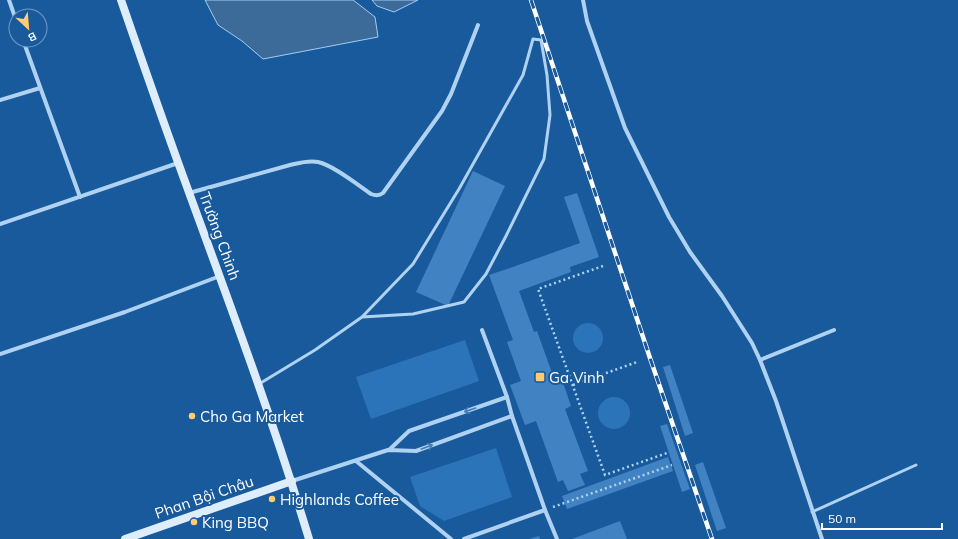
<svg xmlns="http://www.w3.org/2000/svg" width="958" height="539" font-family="Mulish,sans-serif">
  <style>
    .green { fill: #2c74b9 }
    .water { fill: #3c6b9a; stroke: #a2cdf4 }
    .building { fill: #4183c2 }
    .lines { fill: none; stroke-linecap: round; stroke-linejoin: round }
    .path { stroke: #afd2f2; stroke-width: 2.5; stroke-dasharray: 2 3; stroke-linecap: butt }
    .lane { stroke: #afd2f2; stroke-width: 3 }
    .street { stroke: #afd2f2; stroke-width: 4 }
    .secondary { stroke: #deedfc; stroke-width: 8 }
    .rail-casing { stroke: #fff; stroke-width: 4.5 }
    .rail { stroke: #185a9c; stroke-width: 3; stroke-dasharray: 9; stroke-linecap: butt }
    .oneway { stroke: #457eb6 }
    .poi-dot { fill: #ffcc70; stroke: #185a9c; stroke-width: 1.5 }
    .labels { text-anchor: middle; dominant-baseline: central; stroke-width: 4; stroke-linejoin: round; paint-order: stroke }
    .street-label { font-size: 15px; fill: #fff; stroke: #185a9c }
    .poi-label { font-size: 15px; fill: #fff; stroke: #185a9c; text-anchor: start }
  </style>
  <rect width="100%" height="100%" fill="#185a9c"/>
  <g class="green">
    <circle cx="588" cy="338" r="15"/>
    <polygon points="465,340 479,381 371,419 356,377"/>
    <circle cx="614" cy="413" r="16"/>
    <polygon points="496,448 512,497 444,521 420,506 410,477"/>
  </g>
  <g class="water">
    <polygon points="205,0 353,0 375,17 378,37 263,59 242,41 218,25"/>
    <polygon points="372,0 418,0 394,12 377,6"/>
  </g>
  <g class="building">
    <polygon points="473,171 505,186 448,306 416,292"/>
    <polygon points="577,193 599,257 570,267 571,272 519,291 534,332 537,331 552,373 559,371 571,406 565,409 588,471 580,474 585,485 568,491 563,480 558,482 536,421 525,425 510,385 521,381 507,342 513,340 489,275 510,268 580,243 564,197"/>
    <polygon points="670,365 693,433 685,436 663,367"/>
    <polygon points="667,424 690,489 682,492 660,426"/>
    <polygon points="668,457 673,471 567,509 562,496"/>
    <polygon points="703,462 726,528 717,531 695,465"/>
    <polygon points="620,521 627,539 572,539"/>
    <polygon points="539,536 540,539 529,539"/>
  </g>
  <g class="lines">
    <g class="path">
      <polyline points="603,266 538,289 605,475 667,453"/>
      <polyline points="573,385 637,362"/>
      <polyline points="553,507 672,465"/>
    </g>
    <g class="lane">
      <polyline points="259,384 315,350 362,317 413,264 459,189 523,75 533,39 541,40 547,75 550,115 544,159 506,236 486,274 464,302 413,314 362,317"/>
      <polyline points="812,512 916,465"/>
    </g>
    <g class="street">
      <polyline points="9,0 16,20"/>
      <polyline points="583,0 587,21 625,128 669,217 690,252 722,296 752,343 760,360 776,401 822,539"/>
      <polyline points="23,40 80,197"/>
      <polyline points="0,100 40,88"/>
      <path d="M189,193L290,165C299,163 308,160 318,162C333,165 358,185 371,194C376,196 379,196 383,193L442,111L451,94L478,25"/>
      <polyline points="0,224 178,163"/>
      <polyline points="482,330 507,397 512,416 545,510 557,539"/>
      <polyline points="0,354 125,312 220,276"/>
      <polyline points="760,360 834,330"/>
      <polyline points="389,450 409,431 507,397"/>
      <polyline points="356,461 451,539"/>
      <polyline points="292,481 388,450 416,451 512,416"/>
      <polyline points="464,539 545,510"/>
    </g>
    <g class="secondary">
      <path d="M121,0C140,55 159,110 179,165C224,289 271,413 309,539"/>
      <polyline points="125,539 292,481"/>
    </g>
    <g class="rail-casing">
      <polyline id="rail" points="531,0 650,358 712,539"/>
    </g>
    <use href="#rail" class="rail"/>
  </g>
  <defs><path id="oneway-shaft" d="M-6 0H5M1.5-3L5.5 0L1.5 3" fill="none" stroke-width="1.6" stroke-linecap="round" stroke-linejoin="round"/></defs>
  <g class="oneway">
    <use href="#oneway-shaft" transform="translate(470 410) rotate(161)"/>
    <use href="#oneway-shaft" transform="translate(427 447) rotate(-20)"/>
  </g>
  <g class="poi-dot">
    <rect x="535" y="372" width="10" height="10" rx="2"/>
    <circle cx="192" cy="416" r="4"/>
    <circle cx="272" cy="499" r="4"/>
    <circle cx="194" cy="522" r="4"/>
  </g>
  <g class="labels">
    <g class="street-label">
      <text transform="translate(220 236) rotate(70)">Trường Chinh</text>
      <text transform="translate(204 497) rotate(-19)">Phan Bội Châu</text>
    </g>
    <g class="poi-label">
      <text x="549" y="377">Ga Vinh</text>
      <text x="200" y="416">Cho Ga Market</text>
      <text x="280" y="499">Highlands Coffee</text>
      <text x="202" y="522">King BBQ</text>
    </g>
  </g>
  <g transform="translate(28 28) rotate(154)"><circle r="19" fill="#185a9c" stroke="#749cc4"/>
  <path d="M0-3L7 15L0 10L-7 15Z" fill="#ffcc70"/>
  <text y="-6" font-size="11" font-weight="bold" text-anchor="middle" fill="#ffffff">B</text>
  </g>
  <path d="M822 523v6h120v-6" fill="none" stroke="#ffffff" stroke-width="2"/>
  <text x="828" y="523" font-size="12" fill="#ffffff" stroke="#185a9c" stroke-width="3" paint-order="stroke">50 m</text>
</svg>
